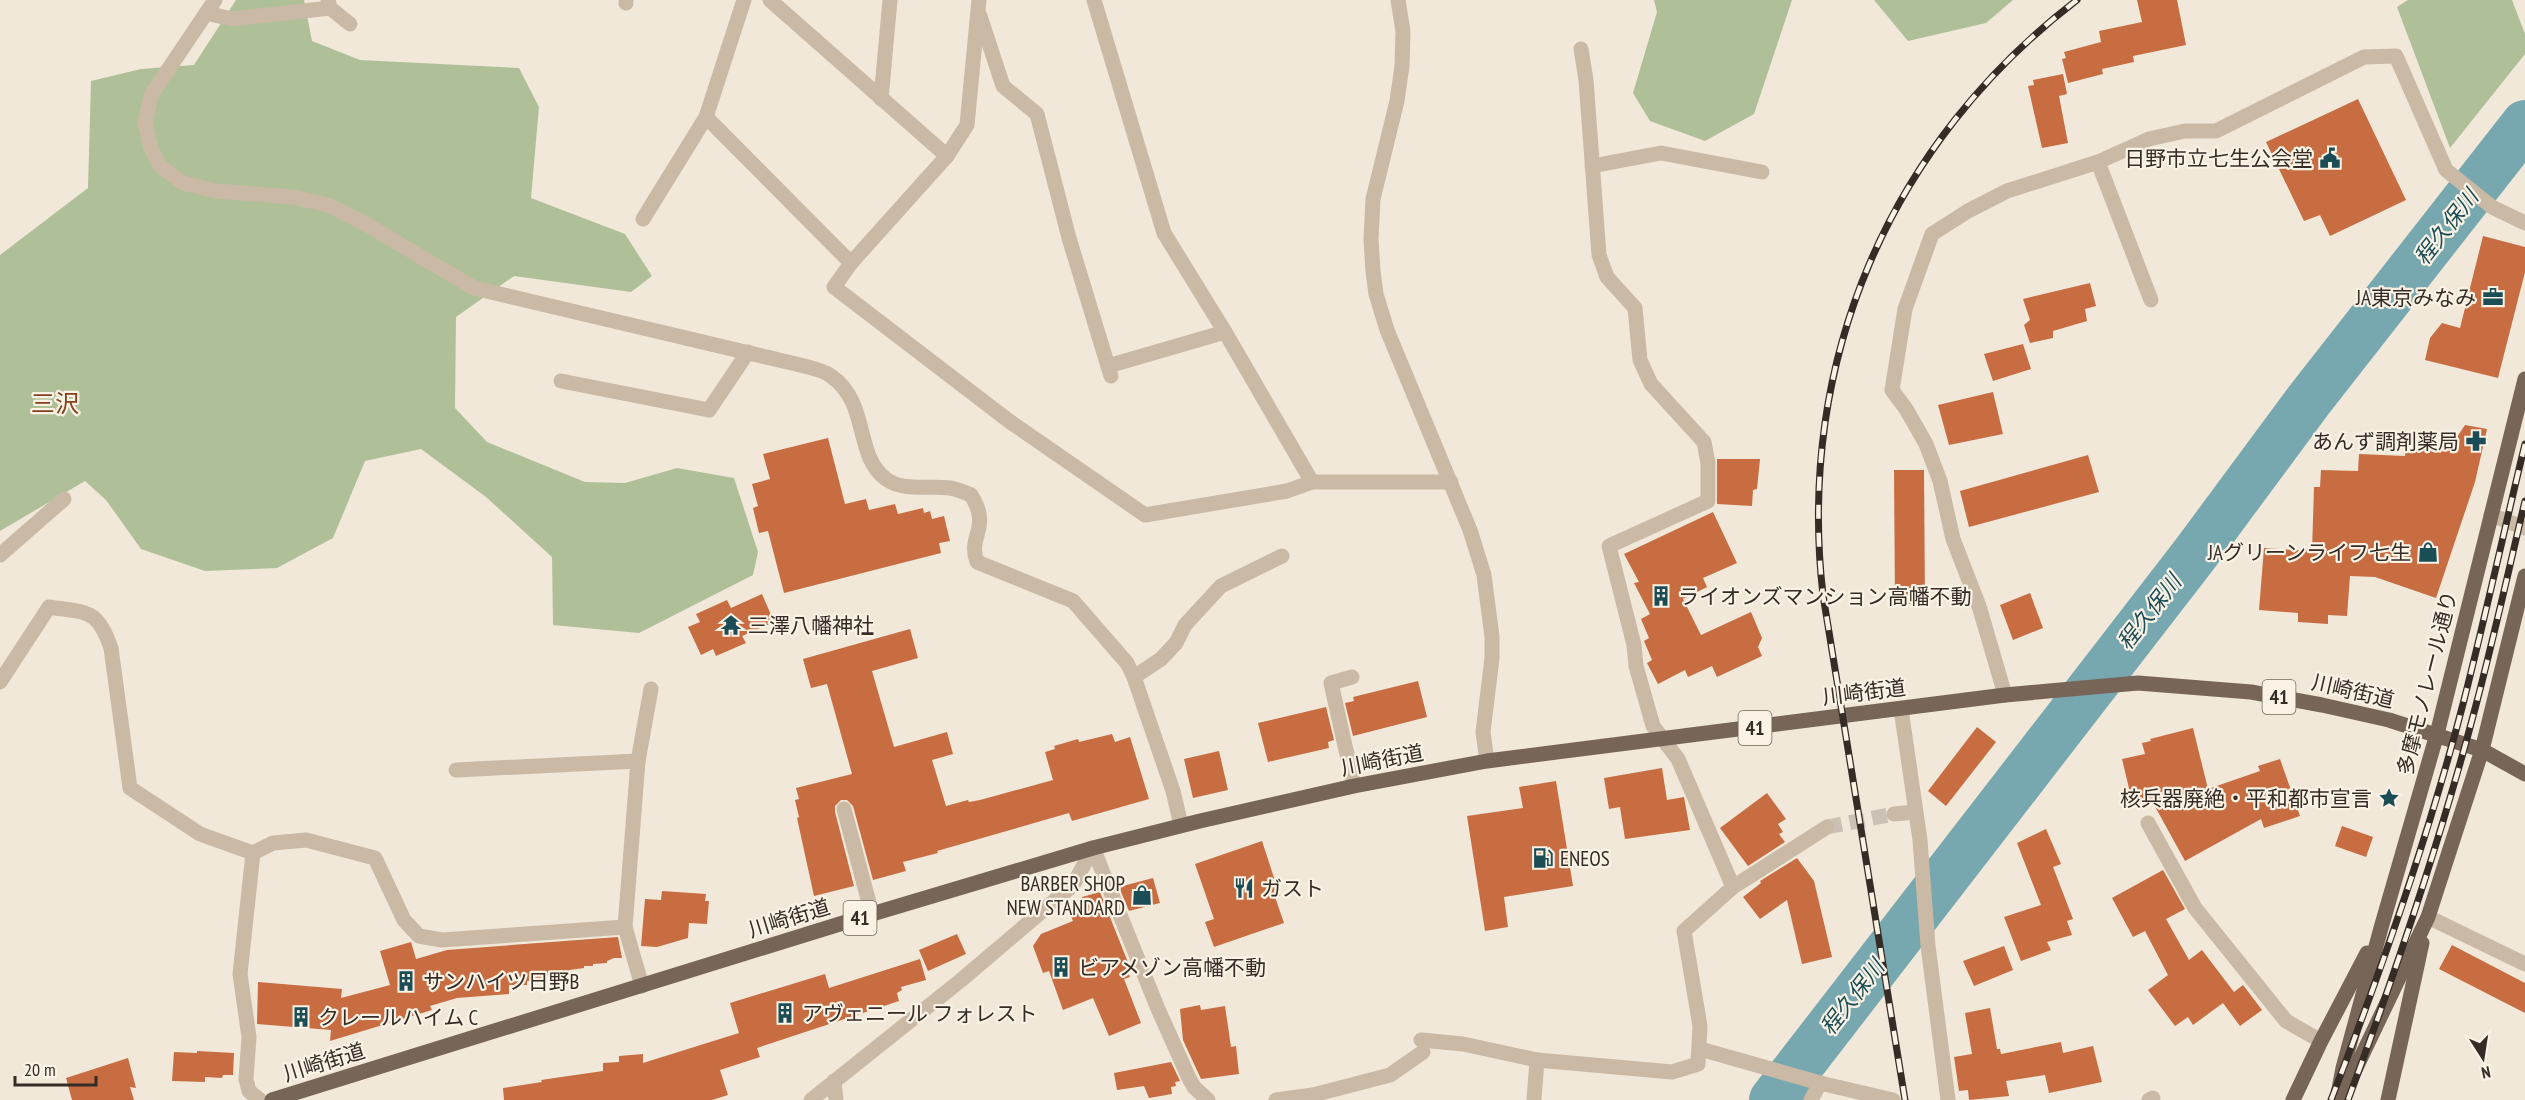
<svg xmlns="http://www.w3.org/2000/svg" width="2525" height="1100" font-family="'PT Sans Narrow','Noto Sans JP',sans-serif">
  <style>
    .green { fill: #afc099 }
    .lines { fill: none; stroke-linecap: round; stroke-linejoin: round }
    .river { stroke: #77a7af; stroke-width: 48 }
    .building { fill: #c76d41 }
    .minor-tunnel { stroke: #cbc2b5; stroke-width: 15; stroke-dasharray: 15 8; stroke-linecap: butt }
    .minor { stroke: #c9b9a5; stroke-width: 15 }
    .major { stroke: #776557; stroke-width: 15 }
    .rail-casing { stroke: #352c26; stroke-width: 7 }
    .rail { stroke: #f9f2e5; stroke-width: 4.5; stroke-dasharray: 14; stroke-linecap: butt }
    .labels { text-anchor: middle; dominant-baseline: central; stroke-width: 4.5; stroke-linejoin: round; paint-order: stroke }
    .shield { fill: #f9f2e5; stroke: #70675f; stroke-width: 1.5 }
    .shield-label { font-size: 20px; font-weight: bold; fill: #352c26 }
    .poi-label { font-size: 21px; fill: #352c26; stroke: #f9f2e5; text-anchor: start }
    .street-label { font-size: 21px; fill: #352c26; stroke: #f9f2e5 }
    .water-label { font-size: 22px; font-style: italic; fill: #1b4d56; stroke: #f9f2e5 }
    .quarter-label { font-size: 24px; fill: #84401e; stroke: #f9f2e5 }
  </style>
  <rect width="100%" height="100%" fill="#f1e8d9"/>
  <g class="green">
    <polygon points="236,0 304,0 312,41 360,60 519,68 539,107 531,198 625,234 652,276 631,292 514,276 456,317 455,408 487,442 585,482 625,483 677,468 734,478 758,552 753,575 639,633 553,625 552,557 486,497 421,449 365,461 333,538 277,568 205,571 141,549 106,500 85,481 0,531 0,255 88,188 91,81 141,69 194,65"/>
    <polygon points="1654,0 1792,0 1754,114 1705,141 1650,121 1633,93 1657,12"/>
    <polygon points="1874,0 2013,0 1986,23 1908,41"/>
    <polygon points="2408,0 2512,0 2525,34 2525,54 2450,148 2397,7"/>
  </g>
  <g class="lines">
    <polyline class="river" points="1773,1100 2195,554 2309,400 2525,124"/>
  </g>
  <g class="building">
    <polygon points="2137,0 2177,0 2186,45 2133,56 2134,62 2102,69 2103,74 2068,83 2062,59 2066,58 2064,52 2101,42 2099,31 2142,22"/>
    <polygon points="2063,74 2067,94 2059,96 2068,143 2042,148 2028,86 2034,85 2033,80"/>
    <polygon points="2358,99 2406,200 2330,236 2320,215 2304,221 2266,142"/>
    <polygon points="2483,236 2525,247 2525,272 2498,378 2425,360 2430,338 2442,323 2460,328"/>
    <polygon points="2090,283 2096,306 2085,309 2087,321 2053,331 2053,338 2030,343 2024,325 2030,320 2023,299"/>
    <polygon points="2023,344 2031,369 1993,381 1984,354"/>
    <polygon points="1993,392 2003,434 1949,445 1938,405"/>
    <polygon points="2465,425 2487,429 2475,482 2436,598 2375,577 2350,576 2347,616 2328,615 2328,624 2298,622 2298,613 2259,610 2264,548 2312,551 2314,487 2320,487 2321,470 2358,471 2359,454 2405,456 2406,442 2453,443"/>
    <polygon points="828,438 845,504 866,499 869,510 895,504 898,514 923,508 924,513 930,511 932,519 944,516 950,541 939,543 941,553 784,593 768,531 759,533 753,508 758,506 752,484 770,479 763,454"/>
    <polygon points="2088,455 2099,492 1969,527 1960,491"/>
    <polygon points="1717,459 1760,459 1757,489 1753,490 1752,506 1717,504"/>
    <polygon points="1894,470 1924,470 1925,604 1895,604"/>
    <polygon points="1713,512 1737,563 1703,578 1707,587 1683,599 1701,635 1751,612 1762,638 1758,647 1762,656 1717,677 1712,666 1688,677 1685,670 1658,684 1647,663 1652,660 1644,641 1649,638 1641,619 1650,614 1634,583 1639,582 1624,554"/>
    <polygon points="2030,593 2043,628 2013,640 2000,605"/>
    <polygon points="762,594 774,622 742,636 746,643 716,656 713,649 701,655 688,627 700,622 696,614 727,600 731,608"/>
    <polygon points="910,629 918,658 872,671 894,747 947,732 953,754 932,760 946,806 968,800 969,802 980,800 1053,780 1045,752 1055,749 1054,746 1078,739 1079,742 1112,734 1115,742 1130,737 1149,799 1072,821 1069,813 937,851 938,853 903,862 906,871 873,880 853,806 847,800 841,800 835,806 835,812 854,886 814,896 797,818 799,817 795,800 799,799 796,788 852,774 827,684 811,688 803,659"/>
    <polygon points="1418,681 1427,717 1353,736 1345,703 1354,701 1353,697"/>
    <polygon points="1326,707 1334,740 1328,742 1329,748 1268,762 1258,723"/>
    <polygon points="1977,727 1996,742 1946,806 1928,791"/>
    <polygon points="2193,728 2208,789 2260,771 2258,766 2280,759 2300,816 2264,828 2261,819 2185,861 2152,801 2133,805 2122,759 2145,754 2142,743 2151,741 2150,739"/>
    <polygon points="1219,751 1228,790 1193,798 1184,759"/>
    <polygon points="1662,768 1667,800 1684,797 1690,830 1625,839 1620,807 1609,809 1604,778"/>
    <polygon points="1556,781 1573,886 1504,897 1508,927 1485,931 1467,816 1523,808 1519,787"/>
    <polygon points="1767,793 1786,819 1778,824 1783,832 1779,834 1785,842 1748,866 1720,828"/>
    <polygon points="2342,826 2373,837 2366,857 2335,846"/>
    <polygon points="2046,829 2061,864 2053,867 2073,919 2067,921 2072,935 2047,942 2051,950 2021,961 2004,917 2041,905 2017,843"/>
    <polygon points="1262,841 1280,896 1275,897 1284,923 1214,947 1205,922 1214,919 1195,864"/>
    <polygon points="1797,858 1814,881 1832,957 1802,964 1787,900 1760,919 1743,897 1761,883 1760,881"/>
    <polygon points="2163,870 2185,909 2166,919 2189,960 2202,950 2234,992 2243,985 2262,1010 2240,1026 2223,1003 2193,1025 2188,1017 2175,1026 2148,990 2168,975 2145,931 2133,937 2112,898"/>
    <polygon points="1153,878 1160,903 1129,911 1119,887"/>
    <polygon points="662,891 706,894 705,901 709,901 707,924 689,923 688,938 657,947 641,946 645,899 661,900"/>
    <polygon points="1100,892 1131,970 1128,972 1130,977 1124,979 1141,1023 1109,1036 1093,998 1063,1010 1049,971 1043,973 1033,946 1041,934 1073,921 1067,907 1083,901 1082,897"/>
    <polygon points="957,934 966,954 928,971 919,950"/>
    <polygon points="618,937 622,958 614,958 607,961 607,963 593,964 593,966 584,966 584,968 569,970 569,974 547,975 547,980 527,981 527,985 509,985 509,994 457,998 430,1006 432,1010 330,1041 331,1030 257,1024 258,982 342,989 341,998 390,985 380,951 411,942 416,959 447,950"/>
    <polygon points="2452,945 2525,983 2525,1013 2439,969"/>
    <polygon points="2004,946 2013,970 1974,986 1963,961"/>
    <polygon points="920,959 926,980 901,987 902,990 897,993 899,1001 757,1048 760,1057 720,1070 728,1095 712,1100 504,1100 503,1088 542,1082 541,1080 603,1071 603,1063 619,1062 619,1056 643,1054 643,1063 739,1033 730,1003 825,974 829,988"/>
    <polygon points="1200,1005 1201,1010 1225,1006 1231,1047 1236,1046 1239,1074 1201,1079 1183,1040 1180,1009"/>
    <polygon points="1990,1008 1997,1049 2000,1049 2001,1054 2061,1042 2063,1053 2093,1046 2102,1082 2049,1093 2045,1075 2006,1081 2009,1096 1969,1100 1968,1090 1959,1091 1954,1057 1972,1054 1965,1013"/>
    <polygon points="197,1051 234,1053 233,1075 223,1075 222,1078 205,1077 205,1082 172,1081 174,1052 197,1053"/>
    <polygon points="128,1058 136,1088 130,1087 134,1100 72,1100 66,1078"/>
    <polygon points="1171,1062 1180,1081 1175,1082 1176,1086 1171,1087 1172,1094 1149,1098 1144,1086 1117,1090 1114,1073"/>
  </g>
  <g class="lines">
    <polyline class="minor-tunnel" points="1827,827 1894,814"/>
    <g class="minor">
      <path d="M215,0L151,95L145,123L151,148L160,166L183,183L216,191L293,197L328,205L362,222L474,288L796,364C807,367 822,369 831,376C870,403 854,456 886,479C904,492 929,485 950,488C957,489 964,492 971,495C992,529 967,535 977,562L1073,601L1127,663L1134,677L1173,791L1181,825"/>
      <polyline points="328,0 330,8 350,24"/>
      <polyline points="770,0 947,156"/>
      <polyline points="979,0 967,125 947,156 851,263 834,287 1009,421 1145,515 1287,491 1312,482"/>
      <polyline points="1094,0 1164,233 1225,332 1312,482 1451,482"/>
      <polyline points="1398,0 1403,31 1402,66 1397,101 1373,199 1371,239 1373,271 1376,294 1387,330 1470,530 1484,575 1492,637 1492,658 1483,732 1487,761"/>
      <polyline points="626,3 626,0"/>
      <polyline points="206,13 232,19 330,8"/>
      <polyline points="980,16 1003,86 1037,114 1069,238 1111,376"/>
      <polyline points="1581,49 1586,80 1599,255 1607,277 1635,308 1640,360 1651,384 1704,442 1708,463 1708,501 1609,546 1634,645 1636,666 1653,726 1678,759 1733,887"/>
      <polyline points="881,99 890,0"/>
      <polyline points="706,117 851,263"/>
      <polyline points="2098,162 2151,300"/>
      <polyline points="1592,166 1661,153 1762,172"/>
      <polyline points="643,219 706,117 744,0"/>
      <polyline points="1108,366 1225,332"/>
      <polyline points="561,381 709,410 748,352"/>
      <polyline points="2491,515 2525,528"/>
      <polyline points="0,555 64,499"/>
      <polyline points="1134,677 1161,659 1176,643 1185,625 1221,586 1282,556"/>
      <polyline points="1352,677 1331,683 1354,786"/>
      <path d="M0,682L49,607C87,613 97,608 111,648L130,788L200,834L253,853L240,974L249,1037L246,1079L249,1091L260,1100"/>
      <polyline points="2005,695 1979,606 1953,539 1940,481 1926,444 1906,409 1892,390 1905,309 1932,234 1968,211 2007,191 2098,162 2149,139 2185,131 2216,131 2364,57 2396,56 2446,170 2492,207 2525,223"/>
      <polyline points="1901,709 1920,840 1928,946 1948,1100"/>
      <polyline points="456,770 638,761"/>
      <polyline points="844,809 872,914"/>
      <polyline points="1894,814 1915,812"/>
      <polyline points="2148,823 2195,908 2286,1021 2321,1041"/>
      <polyline points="1093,848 1158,1009 1189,1078 1194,1087 1208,1100"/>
      <polyline points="253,853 273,843 306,840 375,858 404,920 419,936 442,940 625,927 642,986"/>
      <polyline points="2428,917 2525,964"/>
      <polyline points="625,927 638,761 651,689"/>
      <polyline points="1421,1040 1463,1044 1537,1060 1672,1072 1698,1064 1700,1026 1684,931 1733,887 1827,827"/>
      <polyline points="1700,1049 1820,1083 1893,1100"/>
      <polyline points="834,1081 836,1100"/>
      <polyline points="811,1100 960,981 1073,885 1093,848"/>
      <polyline points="1276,1100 1313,1095 1390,1075 1423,1052"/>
      <polyline points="1534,1100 1537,1060"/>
      <polyline points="1811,1100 1820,1083"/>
      <polyline points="2149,1100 2153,1098"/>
    </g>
    <g class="major">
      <polyline points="2343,1095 2428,917 2482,750 2525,576"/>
      <polyline points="272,1100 872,914 1093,848 1200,821 1354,786 1487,761 2005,695 2138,683 2251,692 2322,705 2389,720 2482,750 2525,774"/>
      <polyline points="2293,1100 2321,1041 2367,953"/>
      <polyline points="2337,1100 2343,1068 2381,928 2437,734 2525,379"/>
      <polyline points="2388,1100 2422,943"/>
    </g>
    <g class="rail-casing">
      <g id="rail">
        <path d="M1905,1100L1823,595C1796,360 1890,143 2077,0"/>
        <path d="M2331,1100C2381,971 2428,839 2463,704C2485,618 2504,531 2525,444"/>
        <path d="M2348,1100C2396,971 2441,839 2476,705C2494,637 2509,569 2525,501"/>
      </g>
    </g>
    <use href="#rail" class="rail"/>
  </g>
  <defs>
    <g id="civic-bare" transform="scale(1.62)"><path d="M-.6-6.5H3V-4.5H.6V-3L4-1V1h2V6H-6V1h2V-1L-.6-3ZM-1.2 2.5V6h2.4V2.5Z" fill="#1b4d56" stroke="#f9f2e5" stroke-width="2.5" paint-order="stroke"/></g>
    <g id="office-bare" transform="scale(1.62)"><path d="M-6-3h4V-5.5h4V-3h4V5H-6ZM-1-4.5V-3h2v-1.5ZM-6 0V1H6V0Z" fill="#1b4d56" stroke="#f9f2e5" stroke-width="2.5" paint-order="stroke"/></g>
    <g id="pharmacy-bare" transform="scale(1.62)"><path d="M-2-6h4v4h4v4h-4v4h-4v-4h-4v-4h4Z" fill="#1b4d56" stroke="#f9f2e5" stroke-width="2.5" paint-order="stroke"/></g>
    <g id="shop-bare" transform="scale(1.62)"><path d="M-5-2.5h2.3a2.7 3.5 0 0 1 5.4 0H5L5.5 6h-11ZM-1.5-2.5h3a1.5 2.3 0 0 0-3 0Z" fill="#1b4d56" stroke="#f9f2e5" stroke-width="2.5" paint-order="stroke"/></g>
    <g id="building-bare" transform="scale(1.62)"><path d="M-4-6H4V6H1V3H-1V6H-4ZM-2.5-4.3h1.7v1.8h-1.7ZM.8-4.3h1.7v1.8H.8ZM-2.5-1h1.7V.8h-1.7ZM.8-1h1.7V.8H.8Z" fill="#1b4d56" stroke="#f9f2e5" stroke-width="2.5" paint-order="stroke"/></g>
    <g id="temple-bare" transform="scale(1.62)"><path d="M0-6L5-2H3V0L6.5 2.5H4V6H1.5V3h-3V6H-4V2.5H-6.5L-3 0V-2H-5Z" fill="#1b4d56" stroke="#f9f2e5" stroke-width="2.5" paint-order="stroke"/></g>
    <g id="sight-bare" transform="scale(1.62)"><path d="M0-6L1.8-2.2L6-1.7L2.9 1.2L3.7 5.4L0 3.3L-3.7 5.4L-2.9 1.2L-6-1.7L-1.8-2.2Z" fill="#1b4d56" stroke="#f9f2e5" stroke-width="2.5" paint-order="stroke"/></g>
    <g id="fuel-bare" transform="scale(1.62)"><path d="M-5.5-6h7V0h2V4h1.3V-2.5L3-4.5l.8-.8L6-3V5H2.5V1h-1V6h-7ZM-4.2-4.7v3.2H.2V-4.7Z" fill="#1b4d56" stroke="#f9f2e5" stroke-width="2.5" paint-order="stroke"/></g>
    <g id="restaurant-bare" transform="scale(1.62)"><path d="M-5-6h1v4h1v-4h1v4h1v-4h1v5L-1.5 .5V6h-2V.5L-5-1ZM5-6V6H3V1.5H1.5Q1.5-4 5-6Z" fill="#1b4d56" stroke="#f9f2e5" stroke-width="2.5" paint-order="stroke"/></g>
  </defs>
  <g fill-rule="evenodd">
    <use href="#civic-bare" x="2330" y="158"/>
    <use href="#office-bare" x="2493" y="297"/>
    <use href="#pharmacy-bare" x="2476" y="441"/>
    <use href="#shop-bare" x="2428" y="552"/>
    <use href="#building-bare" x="1661" y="596"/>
    <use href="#temple-bare" x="731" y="625"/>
    <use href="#sight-bare" x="2389" y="798"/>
    <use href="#fuel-bare" x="1543" y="858"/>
    <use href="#restaurant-bare" x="1244" y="888"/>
    <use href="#shop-bare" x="1142" y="895"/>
    <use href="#building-bare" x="1061" y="967"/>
    <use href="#building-bare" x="406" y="981"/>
    <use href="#building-bare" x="785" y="1013"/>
    <use href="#building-bare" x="301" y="1017"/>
  </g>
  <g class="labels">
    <g class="shield">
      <rect x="2262.5" y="680" width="33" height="34" rx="4.5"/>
      <rect x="1738.5" y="711" width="33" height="34" rx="4.5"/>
      <rect x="843.5" y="901" width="33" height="34" rx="4.5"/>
    </g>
    <g class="shield-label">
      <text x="2279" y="697">41</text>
      <text x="1755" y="728">41</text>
      <text x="860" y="918">41</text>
    </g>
    <g class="poi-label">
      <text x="2313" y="158" text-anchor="end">日野市立七生公会堂</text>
      <text x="2476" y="297" text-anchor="end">JA東京みなみ</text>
      <text x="2459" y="441" text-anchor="end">あんず調剤薬局</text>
      <text x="2411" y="552" text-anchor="end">JAグリーンライフ七生</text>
      <text x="1678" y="596">ライオンズマンション高幡不動</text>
      <text x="748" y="625">三澤八幡神社</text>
      <text x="2372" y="798" text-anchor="end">核兵器廃絶・平和都市宣言</text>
      <text x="1560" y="858">ENEOS</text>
      <text x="1125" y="883" text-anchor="end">BARBER SHOP<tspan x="1125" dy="24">NEW STANDARD</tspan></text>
      <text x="1261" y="888">ガスト</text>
      <text x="1078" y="967">ビアメゾン高幡不動</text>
      <text x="423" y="981">サンハイツ日野B</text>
      <text x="802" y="1013">アヴェニール フォレスト</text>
      <text x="318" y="1017">クレールハイム C</text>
    </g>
    <g class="street-label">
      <text transform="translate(2427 683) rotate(-76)">多摩モノレール通り</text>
      <text transform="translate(2353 691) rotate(13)">川崎街道</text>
      <text transform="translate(1864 692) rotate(-7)">川崎街道</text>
      <text transform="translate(1382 760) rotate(-11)">川崎街道</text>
      <text transform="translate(789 918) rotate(-17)">川崎街道</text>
      <text transform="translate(324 1062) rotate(-17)">川崎街道</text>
    </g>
    <g class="water-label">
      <text transform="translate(2446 227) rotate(-52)">程久保川</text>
      <text transform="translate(2149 612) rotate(-52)">程久保川</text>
      <text transform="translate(1852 997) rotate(-52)">程久保川</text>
    </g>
    <g class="quarter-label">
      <text x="55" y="403">三沢</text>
    </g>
  </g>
  <g transform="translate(2483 1058) rotate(168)" stroke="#f9f2e5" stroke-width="4.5" paint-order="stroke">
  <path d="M0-4.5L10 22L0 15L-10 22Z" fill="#352c26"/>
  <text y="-9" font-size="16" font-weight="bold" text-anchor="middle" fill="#352c26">N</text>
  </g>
  <path d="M15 1076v9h81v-9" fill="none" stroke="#352c26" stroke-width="3"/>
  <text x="24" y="1076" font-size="18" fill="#352c26" stroke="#f9f2e5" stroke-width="4.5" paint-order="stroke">20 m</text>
</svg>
